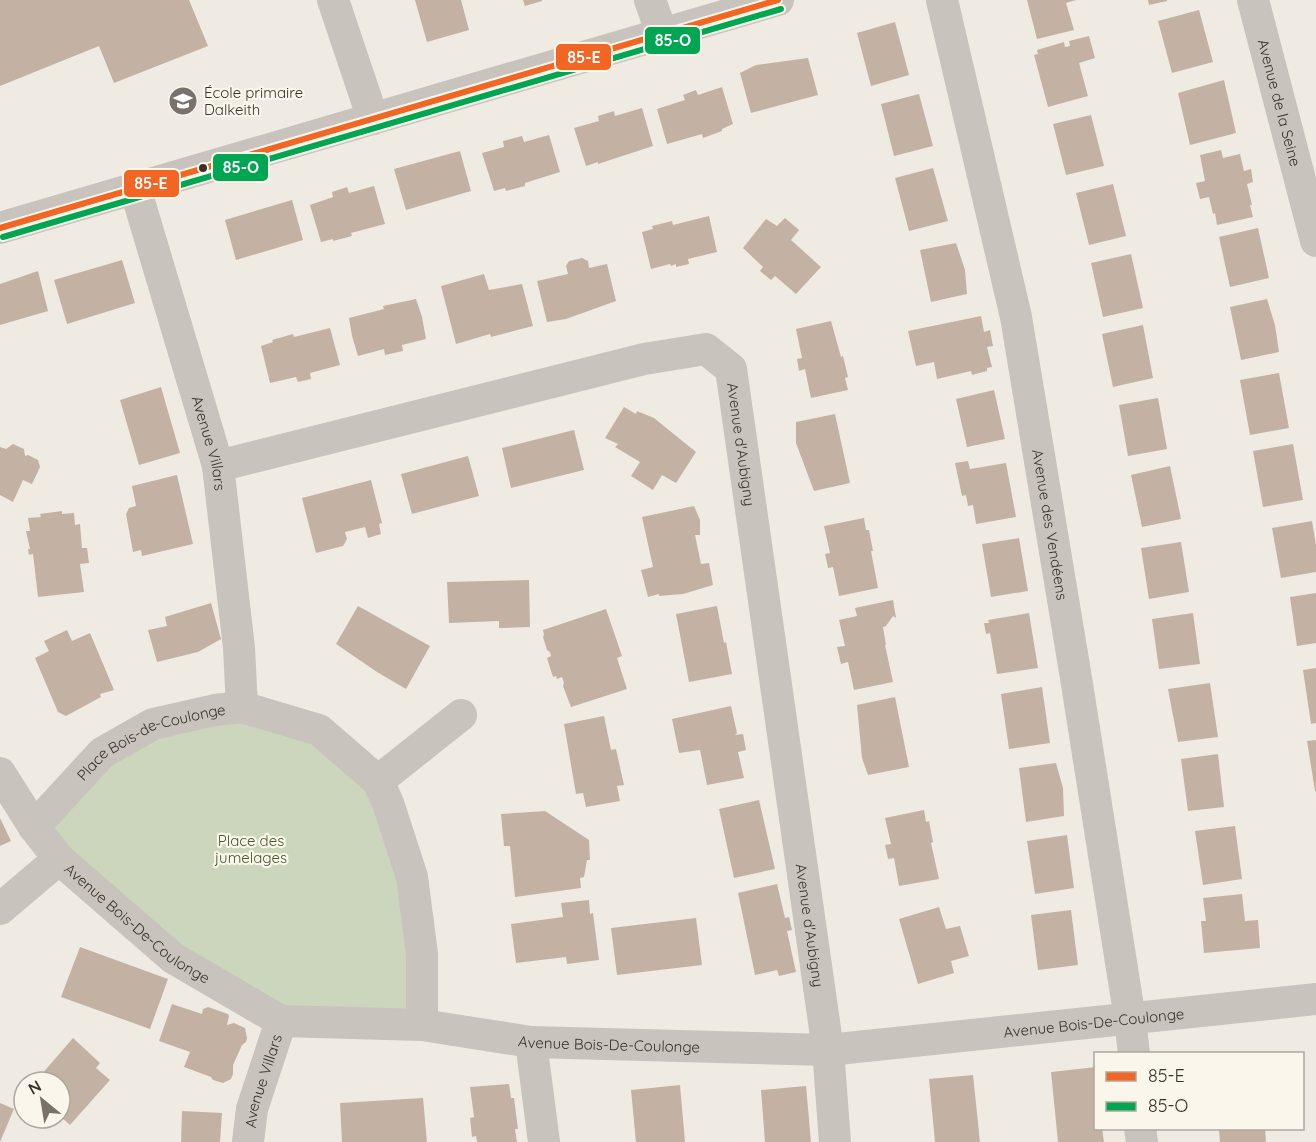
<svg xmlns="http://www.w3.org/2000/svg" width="1316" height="1142" font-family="Quicksand,sans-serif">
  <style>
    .green { fill: #ccd6bc }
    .building { fill: #c3b2a4 }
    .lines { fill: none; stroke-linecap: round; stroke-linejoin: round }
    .minor { stroke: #c8c3bc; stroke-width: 32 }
    .bus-1-casing { stroke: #fbf6eb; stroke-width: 10 }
    .bus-2-casing { stroke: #fbf6eb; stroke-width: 10 }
    .bus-1 { stroke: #f26522; stroke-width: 6 }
    .bus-2 { stroke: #00a651; stroke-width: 6 }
    .bus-dot { fill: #393129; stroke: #fbf6eb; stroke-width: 2 }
    .labels { text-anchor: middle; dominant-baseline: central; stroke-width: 4.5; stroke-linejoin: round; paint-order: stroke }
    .poi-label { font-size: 15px; fill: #393129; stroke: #fbf6eb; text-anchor: start }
    .street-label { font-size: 15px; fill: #393129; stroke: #fbf6eb }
    .park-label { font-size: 15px; fill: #41592b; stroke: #fbf6eb }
    .line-badge { stroke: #fbf6eb; stroke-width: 2 }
    .badge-label { font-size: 16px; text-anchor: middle; font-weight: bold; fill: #fff }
  </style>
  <rect width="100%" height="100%" fill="#efebe3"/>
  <polygon class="green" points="215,710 319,730 388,803 422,1025 281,1021 173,958 34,827 102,753"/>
  <g class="building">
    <polygon points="0,0 189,0 208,46 114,83 99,46 0,86"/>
    <polygon points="415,0 461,0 469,30 427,42"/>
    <polygon points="523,0 542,0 542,1 525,6"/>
    <polygon points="1027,0 1076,0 1066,3 1074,30 1037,39"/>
    <polygon points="1148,0 1167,0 1167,1 1149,5"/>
    <polygon points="1199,10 1213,62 1172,73 1158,21"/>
    <polygon points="895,22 909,75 871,86 857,33"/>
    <polygon points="1089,36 1095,58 1079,63 1088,96 1048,107 1034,55 1038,54 1037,50 1064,42 1065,47 1070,46 1069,41"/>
    <polygon points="808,58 818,95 751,113 740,73 756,65"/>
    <polygon points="1224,80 1236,133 1190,145 1178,93"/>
    <polygon points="722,87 733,124 722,129 722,131 703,138 702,134 667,144 657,109 685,100 683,95 696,90 698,95"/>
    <polygon points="919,94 933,146 894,156 881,104"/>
    <polygon points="642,108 653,146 598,164 598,162 586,166 574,128 599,121 598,116 614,111 615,116"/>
    <polygon points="1091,115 1104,166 1066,175 1053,124"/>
    <polygon points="549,135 560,172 525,183 525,186 506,191 505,188 494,191 482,153 504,147 503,141 522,136 524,142"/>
    <polygon points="1221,150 1223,158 1240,154 1244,171 1251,169 1253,182 1247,184 1252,205 1250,205 1253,217 1217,225 1215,213 1213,214 1209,197 1200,199 1196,183 1205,181 1200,155"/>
    <polygon points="460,151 471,191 406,210 394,169"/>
    <polygon points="933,168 948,221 909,231 895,178"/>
    <polygon points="1113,184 1126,236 1089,245 1076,193"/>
    <polygon points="374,186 385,224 351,233 352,236 333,241 333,239 321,242 310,205 333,197 332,192 347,187 349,193"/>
    <polygon points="292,200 303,240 236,260 225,220"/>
    <polygon points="709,216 717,252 688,259 689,264 676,267 676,264 671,266 670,264 651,269 642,232 653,229 652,226 672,221 673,225"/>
    <polygon points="785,218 799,230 791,240 821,267 796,294 775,276 771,280 760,271 763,267 743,248 766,219 777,226"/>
    <polygon points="1258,228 1269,278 1230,287 1219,237"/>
    <polygon points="956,243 965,270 967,294 931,302 920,250"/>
    <polygon points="1131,254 1143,308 1103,317 1091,263"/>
    <polygon points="582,258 588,261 589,268 607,264 616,301 566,319 547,322 537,281 568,274 566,266 569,261"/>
    <polygon points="122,260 135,303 67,324 54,280"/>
    <polygon points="38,271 48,311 0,325 0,284"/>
    <polygon points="484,274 489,290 522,284 533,326 491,337 490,334 456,344 441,286"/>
    <polygon points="416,299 422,317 426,339 402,345 403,351 385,355 384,349 358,356 352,336 349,318 384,309 383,306"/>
    <polygon points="1267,299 1275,325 1279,352 1241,360 1230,307"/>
    <polygon points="981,316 984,332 990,330 993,346 987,347 992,367 987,368 987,371 972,375 971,371 937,379 934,362 916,366 908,331"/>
    <polygon points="831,321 841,357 843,356 848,377 845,378 848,390 811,398 805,369 799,371 797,359 802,358 796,329"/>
    <polygon points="1143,325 1153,378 1113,387 1102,334"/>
    <polygon points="330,328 340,365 310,373 311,379 298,382 296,377 270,383 261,346 273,342 272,340 293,334 294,337"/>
    <polygon points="1279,373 1289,428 1250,435 1240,380"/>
    <polygon points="161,387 180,453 139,465 120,400"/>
    <polygon points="994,390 1005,439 967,447 956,399"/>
    <polygon points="1158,398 1167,449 1128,456 1119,405"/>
    <polygon points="624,407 636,414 637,411 654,418 696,452 676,483 662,475 653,490 631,476 640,462 615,447 618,444 605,438"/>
    <polygon points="835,414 850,483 814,491 796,443 796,422"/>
    <polygon points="574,430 584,470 511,488 502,448"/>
    <polygon points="13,444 24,449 25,456 28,455 38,460 40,467 32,484 23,480 13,502 0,495 0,447 6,449"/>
    <polygon points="1293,444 1303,500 1263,507 1253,451"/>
    <polygon points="468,456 479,496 412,514 401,474"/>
    <polygon points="968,461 970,469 1006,463 1016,517 976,524 973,505 968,506 966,495 962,496 955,463"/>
    <polygon points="1170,466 1181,519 1142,527 1131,475"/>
    <polygon points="177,475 193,544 142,556 141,550 133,552 126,514 129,508 136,506 132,486"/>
    <polygon points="371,480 382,523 379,524 381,534 368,538 365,527 345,532 347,539 343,546 316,553 302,498"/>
    <polygon points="694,506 700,520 700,535 695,535 701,564 709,563 713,585 683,594 659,596 659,594 648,597 641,570 653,567 642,517"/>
    <polygon points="62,511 62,514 74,513 75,525 80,524 82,548 87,548 89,563 80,564 84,592 38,597 33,554 29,555 28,549 30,549 26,531 30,531 28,518 41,517 40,514"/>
    <polygon points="864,518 866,530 869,530 873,551 871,551 878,588 839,596 833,567 828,568 825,554 830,553 824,526"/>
    <polygon points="1312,521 1316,545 1316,572 1281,578 1272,528"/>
    <polygon points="1019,538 1028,591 991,597 982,544"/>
    <polygon points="1181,542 1189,592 1149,599 1141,548"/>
    <polygon points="529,580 530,627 499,628 499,621 449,623 447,582"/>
    <polygon points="1316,593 1316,643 1297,646 1290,597"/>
    <polygon points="893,600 896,618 893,616 886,626 883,627 886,645 885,645 893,682 854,690 848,662 841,664 837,647 845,646 839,620 857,616 855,608"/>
    <polygon points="211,603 221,639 198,652 157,662 148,630 167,626 165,617"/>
    <polygon points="358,606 430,646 406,689 377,672 336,644"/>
    <polygon points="717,606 724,643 726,642 732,674 689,682 676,614"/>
    <polygon points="606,609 622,656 617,658 627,689 571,707 563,686 564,683 562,677 557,679 556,676 553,677 547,658 551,656 550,652 547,650 543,637 544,635 543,630"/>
    <polygon points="1029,613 1038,668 997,674 990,633 986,634 984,623 989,623 988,620"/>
    <polygon points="1193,613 1200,664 1159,669 1152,619"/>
    <polygon points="67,630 72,641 90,633 114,690 100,694 101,697 66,716 58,712 35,658 49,651 44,641"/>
    <polygon points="1316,668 1316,723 1311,724 1303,670"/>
    <polygon points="1210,683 1218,737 1178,742 1168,689"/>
    <polygon points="1042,687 1050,743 1009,749 1001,694"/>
    <polygon points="895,697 909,767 868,775 862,758 857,705"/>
    <polygon points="731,706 737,733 735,735 743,734 746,750 738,752 744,778 707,785 700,750 679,753 672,719"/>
    <polygon points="604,716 611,750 616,749 624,785 617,786 620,801 586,807 583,793 576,794 564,724"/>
    <polygon points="1316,740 1316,791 1315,791 1307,741"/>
    <polygon points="1218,754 1224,807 1188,811 1181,759"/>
    <polygon points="1056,763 1063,788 1064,816 1026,822 1019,768"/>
    <polygon points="759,800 775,869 734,878 719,809"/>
    <polygon points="924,810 926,822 929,821 933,842 931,843 939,879 899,886 894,858 888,859 885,845 891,844 885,818"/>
    <polygon points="545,811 589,840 590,860 587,860 584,877 580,878 581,888 515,897 510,846 504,846 501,814"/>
    <polygon points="0,818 11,841 0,846"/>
    <polygon points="1235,826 1242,879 1203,885 1195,831"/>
    <polygon points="1067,835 1074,888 1035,894 1027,841"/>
    <polygon points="777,884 785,918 789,917 792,930 787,931 796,972 779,976 777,970 755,975 738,893"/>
    <polygon points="1242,894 1245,921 1258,920 1260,948 1204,953 1201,921 1206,921 1203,898"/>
    <polygon points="589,900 590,914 593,913 599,960 567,964 566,957 516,963 511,924 563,917 561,903"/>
    <polygon points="939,907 946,929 960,926 969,956 951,961 954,973 918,984 899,919"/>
    <polygon points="1071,910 1078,965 1038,970 1031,915"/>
    <polygon points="696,918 702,965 617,975 611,928"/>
    <polygon points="80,947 168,979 150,1029 61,997"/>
    <polygon points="172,1004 202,1014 203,1009 208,1007 228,1014 229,1016 227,1025 234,1023 245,1028 247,1038 246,1042 242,1045 233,1065 233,1074 231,1079 223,1083 213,1080 211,1077 184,1067 190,1052 159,1041"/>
    <polygon points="73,1038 100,1063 96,1068 110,1080 70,1125 60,1116 60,1082 35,1082"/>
    <polygon points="1096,1067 1096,1128 1102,1128 1104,1142 1058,1142 1051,1072"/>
    <polygon points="973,1075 980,1142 935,1142 929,1079"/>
    <polygon points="509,1084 511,1098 514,1098 518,1129 515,1129 517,1142 477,1142 476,1136 472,1137 470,1118 474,1117 470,1087"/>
    <polygon points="680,1085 685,1142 636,1142 631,1090"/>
    <polygon points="806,1086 811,1142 765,1142 761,1090"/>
    <polygon points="423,1098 427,1142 342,1142 340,1103"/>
    <polygon points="0,1103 14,1109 0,1142"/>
    <polygon points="182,1111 222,1113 220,1142 181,1142"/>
    <polygon points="1249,1128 1265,1128 1266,1142 1220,1142 1219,1130"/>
  </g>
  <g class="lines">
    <g class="minor">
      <polyline points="333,0 373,119"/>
      <polyline points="650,0 662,34"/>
      <path id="s1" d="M942,0L1016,317L1076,678L1130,1019L1134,1054"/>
      <path id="s2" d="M1253,0L1316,241"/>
      <path id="s3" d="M135,188L218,466L239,648L242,707"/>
      <polyline points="0,228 778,0"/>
      <path id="s4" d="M218,466L644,359L706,349L731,369L828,1050L835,1142"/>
      <path id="s5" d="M0,773L34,827L59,859L173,958L281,1021L422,1025L531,1042L828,1050L1316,999"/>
      <polyline points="378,781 461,715"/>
      <path id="s6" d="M34,827L102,753L153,724L215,710L242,707L319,730L378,781L388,803L412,877L422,954V1025"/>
      <polyline points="0,909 59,859"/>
      <polyline points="531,1042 544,1142"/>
      <polyline points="1140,1128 1142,1142"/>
      <path id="s7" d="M248,1142L252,1109L281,1021"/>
    </g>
    <g class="bus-1-casing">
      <polyline id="bus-1" points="0,228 778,0"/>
    </g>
    <g class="bus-2-casing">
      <polyline id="bus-2" points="3,237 781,9"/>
    </g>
    <use href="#bus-1" class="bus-1"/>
    <use href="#bus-2" class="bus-2"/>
  </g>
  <defs>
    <g id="school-disc" transform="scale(1.5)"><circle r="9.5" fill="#79726a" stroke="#fbf6eb"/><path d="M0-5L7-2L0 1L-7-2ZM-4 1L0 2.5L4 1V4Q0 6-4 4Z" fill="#fff"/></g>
  </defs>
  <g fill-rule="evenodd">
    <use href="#school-disc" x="183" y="101"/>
  </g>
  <circle class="bus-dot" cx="203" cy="168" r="5"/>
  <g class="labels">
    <g class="poi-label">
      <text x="204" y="92">École primaire<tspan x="204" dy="17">Dalkeith</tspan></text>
    </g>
    <g class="street-label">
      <text stroke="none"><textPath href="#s2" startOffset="106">Avenue de la Seine</textPath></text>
      <text stroke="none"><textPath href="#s3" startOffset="266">Avenue Villars</textPath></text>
      <text stroke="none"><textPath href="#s4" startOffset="610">Avenue d'Aubigny</textPath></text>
      <text stroke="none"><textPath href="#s1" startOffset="536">Avenue des Vendéens</textPath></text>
      <text stroke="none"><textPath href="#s6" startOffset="150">Place Bois-de-Coulonge</textPath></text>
      <text stroke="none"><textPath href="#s5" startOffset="206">Avenue Bois-De-Coulonge</textPath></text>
      <text stroke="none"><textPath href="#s4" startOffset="1096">Avenue d'Aubigny</textPath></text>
      <text stroke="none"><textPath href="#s5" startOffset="1196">Avenue Bois-De-Coulonge</textPath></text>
      <text stroke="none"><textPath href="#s5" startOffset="710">Avenue Bois-De-Coulonge</textPath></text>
      <text stroke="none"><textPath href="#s7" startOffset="63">Avenue Villars</textPath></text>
    </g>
    <g class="park-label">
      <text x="251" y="840">Place des<tspan x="251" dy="17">jumelages</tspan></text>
    </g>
  </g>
  <g class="line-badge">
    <rect x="644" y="26" width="57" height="29" rx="6" fill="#00a651"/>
    <rect x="555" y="43" width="57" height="28" rx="6" fill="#f26522"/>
    <rect x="212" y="153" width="57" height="29" rx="6" fill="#00a651"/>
    <rect x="123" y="169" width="57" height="29" rx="6" fill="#f26522"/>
  </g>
  <g class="badge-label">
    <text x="673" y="46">85-O</text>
    <text x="584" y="63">85-E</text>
    <text x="241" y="173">85-O</text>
    <text x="151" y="189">85-E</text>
  </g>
  <rect x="1094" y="1052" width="210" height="78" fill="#fbf6eb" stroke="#ada79d" stroke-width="1.5"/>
  <rect x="1106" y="1072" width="30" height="9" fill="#f26522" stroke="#ada79d" stroke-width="1.5"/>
  <text x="1148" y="1082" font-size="18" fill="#393129">85-E</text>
  <rect x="1106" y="1102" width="30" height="9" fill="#00a651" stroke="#ada79d" stroke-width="1.5"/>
  <text x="1148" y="1112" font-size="18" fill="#393129">85-O</text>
  <g transform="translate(42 1100) rotate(330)"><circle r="28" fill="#fbf6eb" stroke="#ada79d" stroke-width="1.5"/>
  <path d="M0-4.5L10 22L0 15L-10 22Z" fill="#79726a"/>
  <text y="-9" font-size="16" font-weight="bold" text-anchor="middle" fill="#393129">N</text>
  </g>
</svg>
